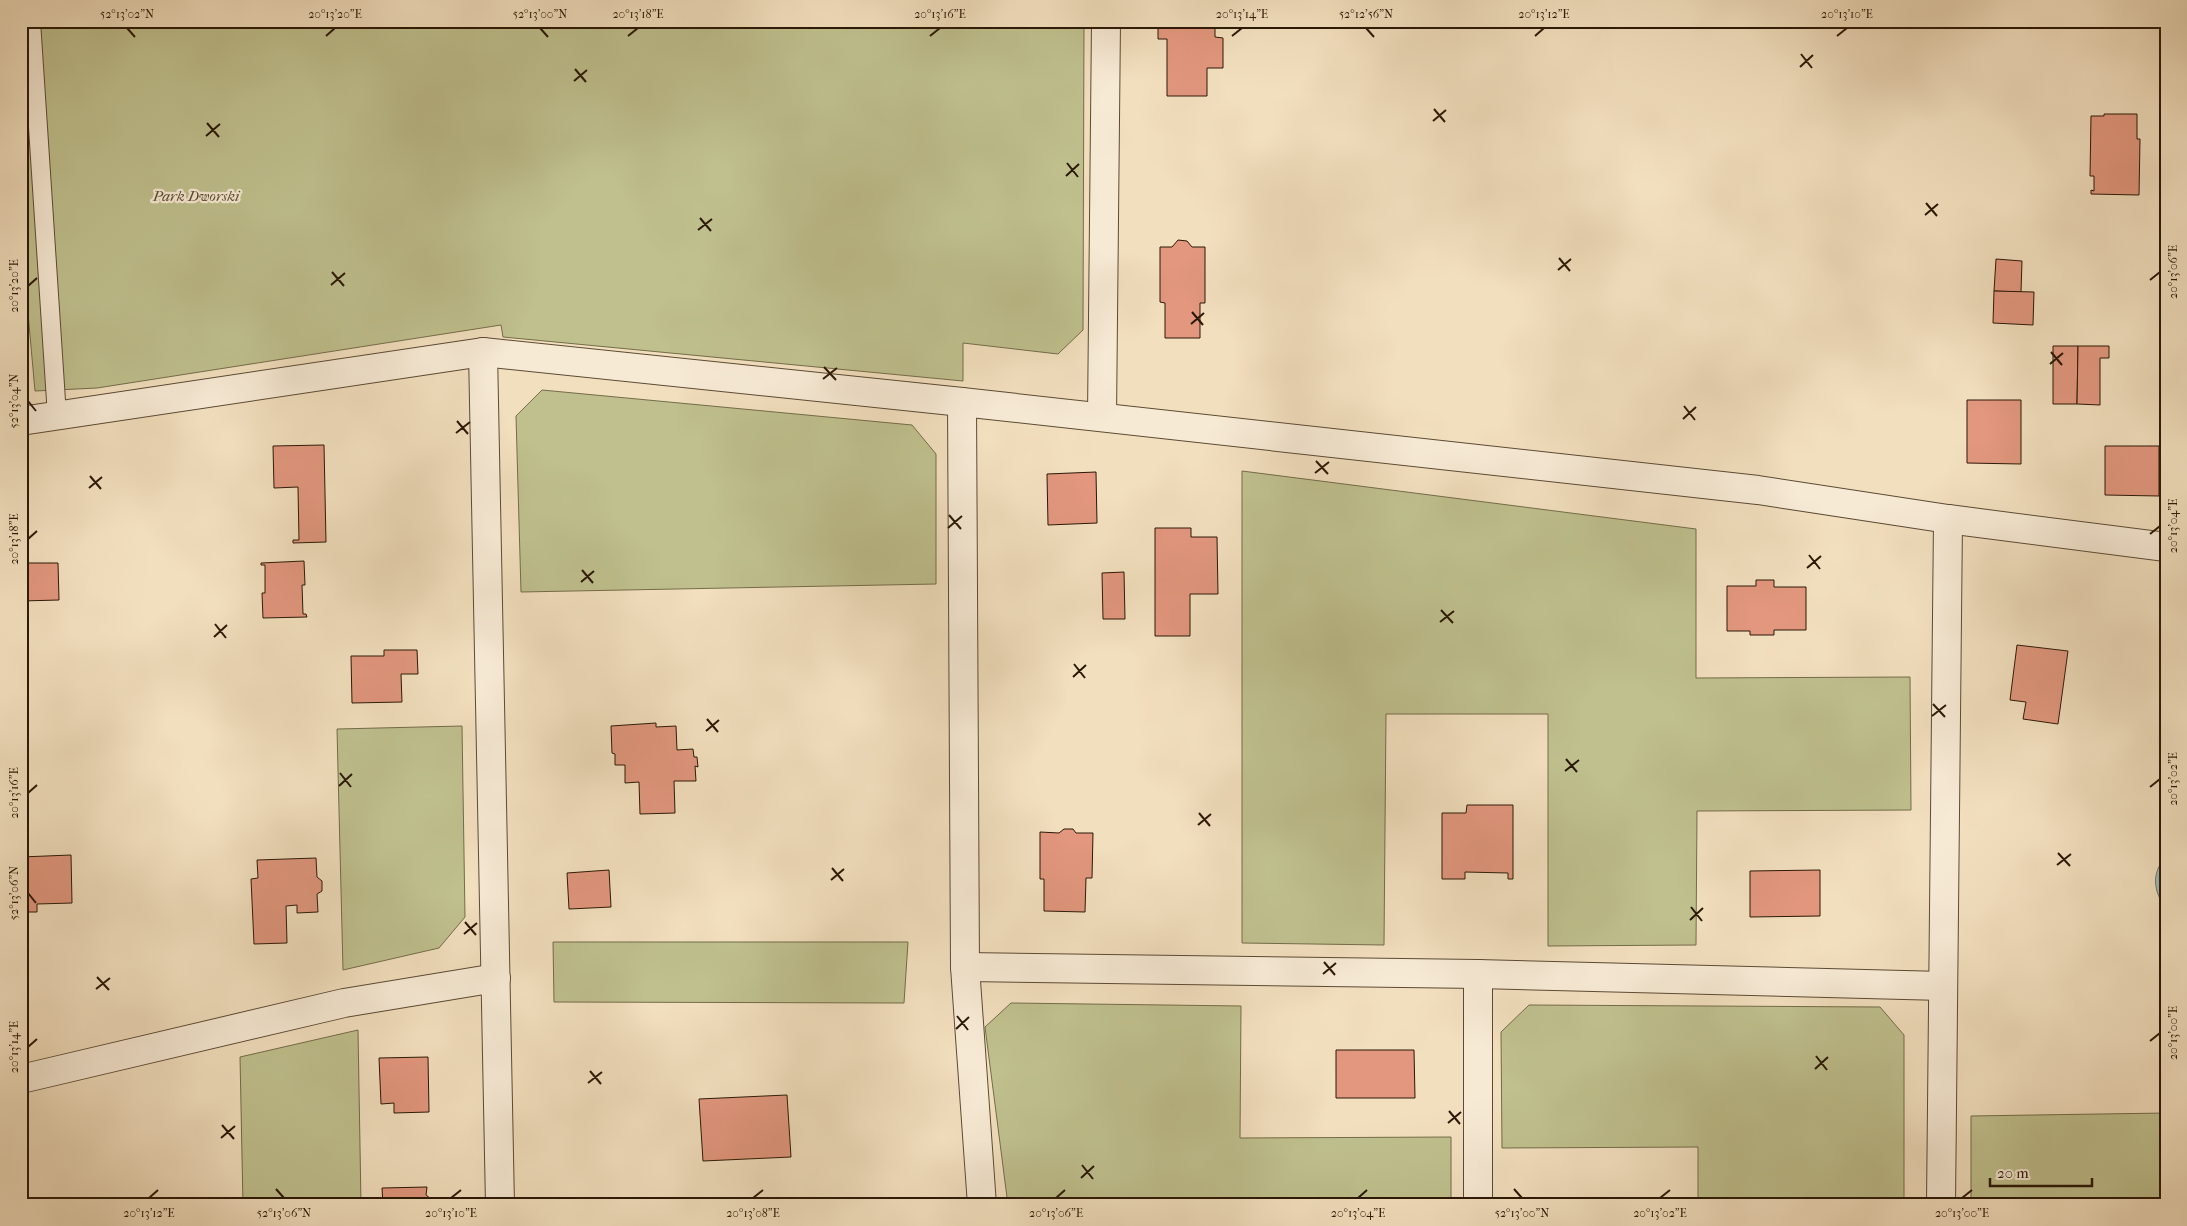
<svg xmlns="http://www.w3.org/2000/svg" width="2187" height="1226" font-family="'IM FELL French Canon',serif">
  <style>
    .green { fill: #bfc08e; stroke: #746c4a }
    .water { fill: #9fbabb; stroke: #707973 }
    .building { fill: #e2977e; stroke: #2a1806 }
    .lines { fill: none; stroke-linecap: round; stroke-linejoin: round }
    .service-casing { stroke: #5c4a34; stroke-width: 20 }
    .minor-casing { stroke: #5c4a34; stroke-width: 30 }
    .service { stroke: #f7ead5; stroke-width: 18 }
    .minor { stroke: #f7ead5; stroke-width: 28 }
    .ticks { fill: none; stroke: #2a1806; stroke-width: 2 }
    .labels { text-anchor: middle; dominant-baseline: central; stroke-width: 4.5; stroke-linejoin: round; paint-order: stroke }
    .park-label { font-size: 15px; font-style: italic; fill: #574a2f; stroke: #f7ead5 }
    .neatline { fill: none; stroke: #2a1806; stroke-width: 2 }
    .ticks-label { font-size: 12px; text-anchor: middle; fill: #2a1806 }
  </style>
  <rect width="100%" height="100%" fill="#f2dfbe"/>
  <filter id="stains"><feTurbulence type="fractalNoise" baseFrequency=".004" numOctaves="4"/><feColorMatrix values="0 0 0 0 .2 0 0 0 0 .09 0 0 0 0 .02 0 0 0 .5 -.17"/></filter>
  <radialGradient id="worn" r=".72"><stop offset=".6" stop-color="#630" stop-opacity="0"/><stop offset="1" stop-color="#630" stop-opacity=".3"/></radialGradient>
  <g class="green">
    <polygon points="21,21 1084,21 1083,330 1058,354 963,343 963,381 503,337 501,325 97,388 35,391 21,236"/>
    <polygon points="542,390 912,425 936,454 936,584 521,592 516,416"/>
    <polygon points="1242,471 1696,529 1696,678 1910,677 1911,810 1697,811 1696,945 1548,946 1548,714 1386,714 1384,945 1242,943"/>
    <polygon points="462,726 465,917 439,948 343,970 337,729"/>
    <polygon points="553,942 908,942 904,1003 554,1002"/>
    <polygon points="1011,1003 1241,1006 1240,1138 1451,1137 1451,1205 1008,1205 985,1027"/>
    <polygon points="1529,1005 1880,1007 1904,1035 1904,1205 1698,1205 1698,1147 1502,1148 1501,1032"/>
    <polygon points="358,1030 361,1205 243,1205 240,1057"/>
    <polygon points="2166,1113 2166,1205 1971,1205 1971,1116"/>
  </g>
  <path class="water" d="M2166,856V909C2153,890 2151,874 2166,856Z"/>
  <g class="building">
    <polygon points="1158,21 1215,21 1215,37 1223,38 1223,68 1207,68 1207,96 1167,96 1167,39 1158,39"/>
    <polygon points="2104,114 2137,114 2137,139 2140,139 2139,195 2091,194 2091,190 2094,191 2094,176 2090,176 2091,116 2104,116"/>
    <polygon points="1178,240 1187,241 1192,247 1205,247 1205,303 1200,303 1200,338 1165,338 1165,303 1160,302 1160,247 1172,247"/>
    <polygon points="1996,259 2022,261 2021,292 1994,291"/>
    <polygon points="1994,291 2034,292 2033,325 1993,323"/>
    <polygon points="2053,346 2078,346 2077,404 2053,404"/>
    <polygon points="2078,346 2109,346 2109,358 2100,358 2100,405 2077,404"/>
    <polygon points="1967,400 2021,400 2021,464 1967,463"/>
    <polygon points="324,445 326,542 293,543 293,540 299,540 298,487 274,488 273,446"/>
    <polygon points="2105,446 2159,446 2159,496 2105,495"/>
    <polygon points="1096,472 1097,523 1048,525 1047,474"/>
    <polygon points="1155,528 1191,528 1191,537 1217,537 1218,594 1190,594 1190,636 1155,636"/>
    <polygon points="304,561 305,585 302,585 303,614 306,614 307,617 263,618 262,593 265,593 265,565 261,565 261,563"/>
    <polygon points="21,563 58,563 59,600 21,601"/>
    <polygon points="1124,572 1125,619 1103,619 1102,573"/>
    <polygon points="1756,580 1774,580 1774,587 1806,587 1806,630 1774,630 1774,635 1750,635 1750,631 1727,631 1727,586 1756,586"/>
    <polygon points="2017,645 2068,651 2058,724 2023,719 2026,702 2010,700"/>
    <polygon points="384,650 417,650 418,674 401,674 402,702 352,703 351,656 384,656"/>
    <polygon points="656,723 656,727 676,726 677,750 693,749 694,757 697,757 698,767 695,766 696,781 674,781 675,813 640,814 639,782 625,783 625,765 615,765 615,754 612,753 611,726"/>
    <rect x="2162" y="762" width="4" height="32"/>
    <polygon points="1467,805 1513,805 1513,879 1508,879 1508,873 1465,872 1465,879 1442,879 1442,813 1466,813"/>
    <polygon points="1064,829 1073,829 1076,833 1093,833 1092,878 1086,878 1085,912 1044,911 1044,879 1040,879 1040,832 1059,833"/>
    <polygon points="71,855 72,903 37,904 37,912 21,912 21,857"/>
    <polygon points="316,858 317,877 322,881 322,891 317,894 318,912 297,913 297,905 286,906 287,943 254,944 251,879 258,878 257,860"/>
    <polygon points="609,870 611,907 569,909 567,873"/>
    <polygon points="1820,870 1820,916 1750,917 1750,871"/>
    <polygon points="1336,1050 1414,1050 1415,1098 1336,1098"/>
    <polygon points="428,1057 429,1112 394,1113 394,1103 381,1104 379,1058"/>
    <polygon points="787,1095 791,1157 703,1161 699,1099"/>
    <polygon points="427,1187 426,1195 431,1199 431,1205 383,1205 382,1188"/>
  </g>
  <g class="lines">
    <g class="service-casing">
      <polyline id="service" points="31,21 57,416"/>
    </g>
    <g class="minor-casing">
      <g id="minor">
        <polyline points="483,352 500,1205"/>
        <polyline points="962,402 965,967 982,1205"/>
        <polyline points="1102,417 1106,21"/>
        <polyline points="21,421 483,352 962,402 1758,490 1948,519 2166,547"/>
        <polyline points="965,967 1478,974 1943,986"/>
        <polyline points="1478,974 1478,1205"/>
        <polyline points="21,1079 344,1003 496,978"/>
        <polyline points="1941,1205 1948,519"/>
      </g>
    </g>
    <use href="#service" class="service"/>
    <use href="#minor" class="minor"/>
  </g>
  <path class="ticks" d="M127,28L135,37M540,28L548,37M1366,28L1374,37M326,36L335,28M628,36L638,28M930,36L940,28M1232,36L1242,28M1535,36L1544,28M1837,36L1847,28M1801,54L1812,68M1800,67L1813,55M575,69L586,82M574,81L587,70M1434,109L1445,122M1433,121L1446,110M207,123L219,137M206,136L220,124M1067,163L1078,177M1066,176L1079,164M1926,203L1937,216M1925,215L1938,204M700,218L711,231M698,230L712,219M1559,258L1570,271M1558,270L1571,259M332,272L344,286M2150,280L2160,272M331,285L345,273M28,286L37,278M1192,312L1203,325M1191,324L1204,313M2051,352L2062,365M2050,364L2063,353M824,367L836,380M823,379L837,368M28,401L36,411M1684,406L1695,420M1683,419L1696,407M457,421L468,434M456,433L470,422M1316,461L1328,474M1315,473L1329,462M90,476L101,489M89,488L102,477M949,515L961,529M948,528L962,516M2150,534L2160,526M28,539L37,531M1809,555L1820,569M1807,568L1821,556M582,570L593,583M581,582L594,571M1441,610L1453,623M1440,622L1454,611M215,624L226,638M214,637L227,625M1074,664L1085,678M1073,677L1086,665M1933,704L1945,717M1932,716L1946,705M707,719L718,732M706,731L719,720M1566,759L1577,772M1565,771L1579,760M340,773L351,787M339,786L352,774M2150,787L2160,779M28,793L37,785M1199,813L1210,826M1198,825L1211,814M2058,853L2070,866M2057,865L2071,854M832,868L843,881M831,880L844,869M28,893L36,903M1691,907L1702,921M1690,920L1703,908M465,922L476,935M464,934L477,923M1324,962L1335,975M1323,974L1336,963M97,977L109,990M96,989L110,978M957,1016L968,1030M956,1029L969,1017M2150,1041L2160,1033M28,1047L37,1039M1816,1056L1827,1070M1815,1069L1828,1057M590,1071L601,1084M588,1083L602,1072M1449,1111L1460,1124M1448,1123L1461,1112M222,1125L234,1139M221,1138L235,1126M1082,1165L1093,1179M1081,1178L1094,1166M276,1189L284,1198M1514,1189L1522,1198M149,1198L158,1190M451,1198L461,1190M753,1198L763,1190M1056,1198L1065,1190M1358,1198L1367,1190M1660,1198L1670,1190M1962,1198L1972,1190"/>
  <g class="labels">
    <g class="park-label">
      <text x="196" y="196">Park Dworski</text>
    </g>
  </g>
  <rect width="2187" height="1226" fill="none" stroke="#f2dfbe" stroke-width="55"/>
  <path d="M1990 1178v8h102v-8" fill="none" stroke="#2a1806" stroke-width="2.5"/>
  <text x="1997" y="1178" font-size="15" fill="#2a1806" stroke="#f7ead5" stroke-width="4" paint-order="stroke">20 m</text>
  <rect x="28" y="28" width="2132" height="1170" class="neatline"/>
  <g class="ticks-label">
    <text x="127" y="18">52°13'02"N</text>
    <text x="335" y="18">20°13'20"E</text>
    <text x="540" y="18">52°13'00"N</text>
    <text x="638" y="18">20°13'18"E</text>
    <text x="940" y="18">20°13'16"E</text>
    <text x="1242" y="18">20°13'14"E</text>
    <text x="1366" y="18">52°12'56"N</text>
    <text x="1544" y="18">20°13'12"E</text>
    <text x="1847" y="18">20°13'10"E</text>
    <text transform="translate(2173 272) rotate(-90)" y="4">20°13'06"E</text>
    <text transform="translate(14 286) rotate(-90)" y="4">20°13'20"E</text>
    <text transform="translate(14 401) rotate(-90)" y="4">52°13'04"N</text>
    <text transform="translate(2173 526) rotate(-90)" y="4">20°13'04"E</text>
    <text transform="translate(14 539) rotate(-90)" y="4">20°13'18"E</text>
    <text transform="translate(2173 779) rotate(-90)" y="4">20°13'02"E</text>
    <text transform="translate(14 793) rotate(-90)" y="4">20°13'16"E</text>
    <text transform="translate(14 893) rotate(-90)" y="4">52°13'06"N</text>
    <text transform="translate(2173 1033) rotate(-90)" y="4">20°13'00"E</text>
    <text transform="translate(14 1047) rotate(-90)" y="4">20°13'14"E</text>
    <text x="149" y="1217">20°13'12"E</text>
    <text x="284" y="1217">52°13'06"N</text>
    <text x="451" y="1217">20°13'10"E</text>
    <text x="753" y="1217">20°13'08"E</text>
    <text x="1056" y="1217">20°13'06"E</text>
    <text x="1358" y="1217">20°13'04"E</text>
    <text x="1522" y="1217">52°13'00"N</text>
    <text x="1660" y="1217">20°13'02"E</text>
    <text x="1962" y="1217">20°13'00"E</text>
  </g>
  <rect width="100%" height="100%" filter="url(#stains)"/>
  <rect width="100%" height="100%" fill="url(#worn)"/>
</svg>
